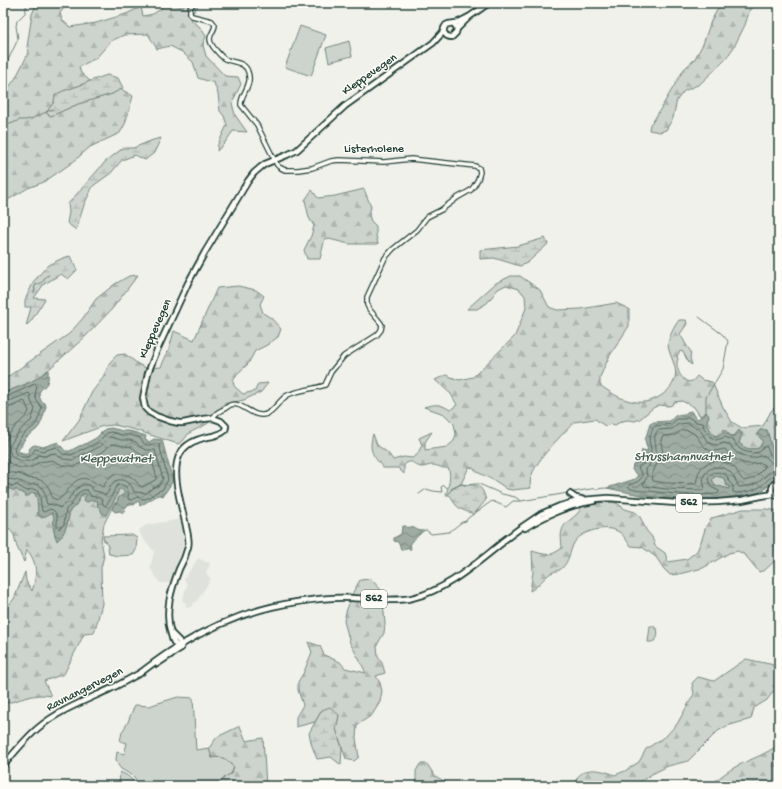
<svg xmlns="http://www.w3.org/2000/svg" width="782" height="789" font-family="'Gochi Hand',sans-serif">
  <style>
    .built { fill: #dfe2dc }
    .green { fill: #cdd3cd; stroke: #768880 }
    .forest { fill: url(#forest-firs); stroke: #768880 }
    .wetland { fill: url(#wetland-marsh); stroke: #768880 }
    .water { fill: url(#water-waves); stroke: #6c8077; fill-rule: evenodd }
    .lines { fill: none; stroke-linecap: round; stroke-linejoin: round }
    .shore { stroke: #526961; stroke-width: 1 }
    .stream { stroke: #6c8077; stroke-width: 1 }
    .minor-casing { stroke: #1f3d34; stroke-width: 6 }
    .major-casing { stroke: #1f3d34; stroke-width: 8 }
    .minor { stroke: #fdfcf7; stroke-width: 3.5 }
    .major { stroke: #fdfcf7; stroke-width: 4.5 }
    .labels { text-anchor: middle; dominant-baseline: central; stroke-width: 3; stroke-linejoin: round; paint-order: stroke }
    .shield { fill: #fdfcf7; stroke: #62766e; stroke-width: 1 }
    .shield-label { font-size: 11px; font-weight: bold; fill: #1f3d34 }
    .street-label { font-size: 12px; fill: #1f3d34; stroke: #fdfcf7 }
    .water-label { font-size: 13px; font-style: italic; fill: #455e56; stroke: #fdfcf7 }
  </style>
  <defs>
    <pattern id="forest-firs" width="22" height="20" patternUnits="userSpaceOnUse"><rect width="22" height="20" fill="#cdd3cd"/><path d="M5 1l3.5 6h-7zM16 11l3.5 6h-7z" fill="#b0b6b1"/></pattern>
    <pattern id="wetland-marsh" width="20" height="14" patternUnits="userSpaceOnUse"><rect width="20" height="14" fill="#cdd3cd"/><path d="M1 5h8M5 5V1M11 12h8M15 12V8" fill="none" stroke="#b0b6b1"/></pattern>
    <pattern id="water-waves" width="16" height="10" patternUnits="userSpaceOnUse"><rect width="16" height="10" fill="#9faca4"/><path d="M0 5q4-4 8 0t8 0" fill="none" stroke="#818d86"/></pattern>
  </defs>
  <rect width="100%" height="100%" fill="#f0f1eb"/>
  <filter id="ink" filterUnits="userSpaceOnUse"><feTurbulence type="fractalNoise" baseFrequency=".025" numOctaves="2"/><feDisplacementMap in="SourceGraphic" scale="8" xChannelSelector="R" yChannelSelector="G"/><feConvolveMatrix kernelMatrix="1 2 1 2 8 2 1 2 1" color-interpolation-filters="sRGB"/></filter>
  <g filter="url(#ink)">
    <g class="built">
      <polygon points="181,519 184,545 171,583 160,583 150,568 154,551 142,538 139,530 146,525"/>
      <polygon points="198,558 206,562 209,562 210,564 206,573 211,579 197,601 195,602 191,607 187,608 186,607 185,602 182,601 187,585 184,579"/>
    </g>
    <g class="green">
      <polygon points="300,26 326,35 311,76 285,67"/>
      <polygon points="349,41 352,56 329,62 326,48"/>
      <polygon points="132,535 137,538 136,550 133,555 118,556 109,554 108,547 106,541 104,541 103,536"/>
      <path d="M650,626H654L655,629L657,628C659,636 657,643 648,642Z"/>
      <path d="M178,697L193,698L196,750L209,748L212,758C223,755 227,760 234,768L231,774L225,777L219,784V786H137L135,778L133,776L121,769L118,765L116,759L117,752L124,754L127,743L120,741L122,732L128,722L131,714L135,705L150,706L155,704Z"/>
      <path d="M120,772C127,775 133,778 134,786H119Z"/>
    </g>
    <g class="forest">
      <polygon points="37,3 68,3 60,13 62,20 70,27 96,23 126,14 141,7 143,16 153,14 162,8 160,3 200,3 189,18 200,27 206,36 203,45 206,56 225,76 238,77 241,84 232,103 235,115 247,132 233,131 224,144 217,151 218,144 227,125 224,116 220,111 218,94 214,83 198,78 193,62 182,52 170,46 157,49 148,34 124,35 111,41 96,58 79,67 81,73 90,81 81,85 63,91 46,113 51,116 78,104 112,94 121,89 133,96 125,124 120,133 90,147 73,162 44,182 28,188 6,201 3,202 3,95 15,79 29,52 27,47 32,14"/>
      <polygon points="721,3 758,3 750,9 745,25 734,47 724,61 700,84 684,91 677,100 673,118 666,130 660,132 649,130 650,124 654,120 684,69 694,60 703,44 711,21"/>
      <polygon points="364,189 371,207 369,215 371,221 376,226 376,235 378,244 349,244 325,238 320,259 307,259 304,250 311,236 314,226 309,218 305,200 312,190 318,198 335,196"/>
      <path d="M138,275L112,309L86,336L48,370C43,373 39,377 34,380C26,385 15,388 6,392L3,393V380L69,334L83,318L96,299L115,284L129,276Z"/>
      <path d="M511,276H520L540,290L549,307L557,310L581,309L616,303L629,309V326L609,357L600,377V385C618,399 641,410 662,395C668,391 673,385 675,378C678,366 669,356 668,345C668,338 675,325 679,320H686L687,324L680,334C684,340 686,346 691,352L690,358L692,365L689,363L683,352L680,351L677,356L678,359C674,367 683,385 692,381C694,380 695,378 697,376L702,380L712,382L723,407L732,422L742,428L763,426L771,411L778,404H779V458L773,453L767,430H760L757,434L763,441L759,448C750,450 745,449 739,443L742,434L734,436L721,434L715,436C710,429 704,424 709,416L706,413L700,416L694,407L682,401L674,402L672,405L669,406L659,405L653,408L640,419L635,421L628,420L622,421L615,425L611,424L605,426L595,419L574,422C563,435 524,469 531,488L512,490L507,489L497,482L479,473L473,468L469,467L461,484L452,489L449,494L451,495H446C448,487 452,476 448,468C442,469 438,465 432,465C429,465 425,467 422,467C414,467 413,457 404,465V474L398,468H383C373,455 368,451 373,434L377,445L388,453L393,460L404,457L412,458L417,455L422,445L419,438L432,432L425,442V450L447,447L454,441L456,434L454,424L444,414L424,407C436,404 439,403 450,410L457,405L451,394L435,380L446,375L459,380L473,377L515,336L526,308L525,296L519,289L506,285L498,289L487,303L477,309H467L496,283Z"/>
      <polygon points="238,286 256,290 264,296 260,304 263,313 271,318 281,329 278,337 267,345 255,351 248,364 238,373 233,380 234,386 243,394 255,391 258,384 268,383 261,392 244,400 224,404 213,419 207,424 189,433 183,441 178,444 132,429 114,425 103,426 63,441 79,420 92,392 102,379 111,361 117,355 125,354 138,364 146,368 161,367 169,349 174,331 194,340 217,288"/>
      <polygon points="716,476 724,478 725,483 729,487 729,489 718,486 714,484 712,479"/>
      <path d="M7,488C16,489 21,491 28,496L32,493H35L37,498L54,516L53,527L55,536L62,535L67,525L70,510C77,506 78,498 85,493L86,496L84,500L87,502L92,500L98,501V504L113,503L116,497L119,488C123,490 125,491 124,495L117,503L114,504L104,524L101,540L104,556L101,568L102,604L94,633L84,634L64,674L44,681L51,696C34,692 19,701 3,704V611L14,599L25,572L26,581L32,591C37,575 38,563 27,550L24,562L17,547L14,535L9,528L3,537V489Z"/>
      <path d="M613,502L618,504L625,509L635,512L639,515L642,521L646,530L652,537L655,546L665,553L668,562L687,559L697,551L702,539L706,526L712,518L743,509H766L779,511V557L765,570L759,572L746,556L738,551L729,553L703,568L679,574L670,575L664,569L656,557L642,547L631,546C627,542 623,534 619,532C607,524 581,531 574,543C570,550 569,562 562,568C560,571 554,571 551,573C543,578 538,587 530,591L533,572L532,551C546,555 550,557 562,548C561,536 559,528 570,520C572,518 575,516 577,514C580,511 580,507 585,505C593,502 604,503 613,502Z"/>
      <polygon points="371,579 382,591 385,624 384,633 377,645 378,657 382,663 385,673 376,676 380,683 382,691 380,702 372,715 357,725 356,738 359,757 354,761 346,759 336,729 339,715 322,710 315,722 296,727 296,717 303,705 298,690 298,682 304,672 312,652 308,642 320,646 324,655 340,662 345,668 366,673 358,657 350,643 344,621 346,612 352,594 360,580"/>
      <path d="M746,659L779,666V686L773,692L767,700L754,708L751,719L727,726L718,731L688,761L668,766L652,774L634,786H574C579,764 600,769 615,775L625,771L639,762L646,749L666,736L677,724L694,694L692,683L698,677L714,681Z"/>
      <path d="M240,726L246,741L263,738L266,786H219V784L225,777L231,774L234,767C227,760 223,755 212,758L209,748L217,737Z"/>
      <path d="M779,744V786H709C718,779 727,771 737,766C751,759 767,754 779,744Z"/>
      <polygon points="420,764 427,764 435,776 453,786 416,786 416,771"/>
    </g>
    <g class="wetland">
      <polygon points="107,75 118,78 123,88 112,94 78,104 51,116 46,113 54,102 55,95 63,91 81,85 90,81"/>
      <polygon points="161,138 154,153 145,160 135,155 122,160 111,173 93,186 84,205 76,230 67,223 69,212 68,204 105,162 123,148 133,148 153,140"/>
      <polygon points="545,238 548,244 527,263 520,266 494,258 480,259 480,250 518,246"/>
      <polygon points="70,256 77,270 68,279 61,274 51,280 44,284 34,298 45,299 31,321 26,326 31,307 25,307 25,300 34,281 48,265 63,258"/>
      <path d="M461,484C477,486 481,482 486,500L474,514C468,512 460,510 456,505C452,501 453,497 448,494L452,489Z"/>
      <polygon points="330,707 339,715 336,729 342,748 341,765 331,757 317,759 312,746 309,733 322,710"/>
    </g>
    <g class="water">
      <path d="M48,370C48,374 49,379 47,383C42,391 36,389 41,401L45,403L46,406C44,413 42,424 37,429C33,433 28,435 25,439C21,443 23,447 18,449V451C22,453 26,454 30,452L29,449L32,446L35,445L43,447L58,442L65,451H70L79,446L83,445L96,438L105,429L111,428L123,431H130L146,436L145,440L149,442L154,439L162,440L173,481L163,496L160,495H158L140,506L139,501H138L134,505L129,504L125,508L124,512L123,513L120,511L115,512L112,509L114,504L117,503L118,498L122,495H124C125,491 123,489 119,489L116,497L106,515L102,513L100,508L97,506L98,501L92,500L87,502L84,500L86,495L84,493C78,498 78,506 70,510C68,522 66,533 57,541C54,533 53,526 54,516L51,513L42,518L38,515L37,498L35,493H32L28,496H25L22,492H19L16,489L15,491L7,488L3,489V393L6,392C15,388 25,385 34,380C39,377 44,373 48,370Z"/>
      <path d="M691,411L694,416L698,419L706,412L709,416C704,424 710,429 715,436L721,434L724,429L731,436H734L739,430L742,434L739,443C745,449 750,450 759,448L763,441L757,434L760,430H767L773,453L779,458V479C771,479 769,487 762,491C758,493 753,494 748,495C713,501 675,500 640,495C629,493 618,490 607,488L635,479L638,475L632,470L633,465L643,460L641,455L642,450L648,451L645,440L650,424L654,422L670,421L676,415H684L687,412ZM716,476L724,478L726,485L729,487V489L718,486L714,484L712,479Z"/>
      <path d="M404,526H406V527C407,528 409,527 411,527C416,528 417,531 423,531L420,534L410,543L411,549H409L408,547L403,550L401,549L398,542L394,541V538L401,534L402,527Z"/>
    </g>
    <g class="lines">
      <g class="shore">
        <path d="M3,397L8,396L35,384L37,386C34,398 35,398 42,408C40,413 38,422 34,426C30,430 25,432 21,437C18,440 17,444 14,448L15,453C24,460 30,458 35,449L43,451L56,447L63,454L70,455L76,453L80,450L85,449L98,442L107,433L111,432L122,435H130L140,438C147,451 150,442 159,444L168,480L162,490C155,491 149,499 144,499C141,499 139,497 137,497L132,500L128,499C129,491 128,484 118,485C112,491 112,500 105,506L103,504L102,500L100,498L91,496L87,490H83L78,493L71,505L66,509L64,524L59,529L57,527C57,520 59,511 50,509L44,512L42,511L40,497L37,490L32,489L27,491L17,485L13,486L7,484L3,485"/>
        <path d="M3,402L9,401L29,393L30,394C30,400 32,404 35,409L31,421L22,428L16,436L10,445L9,450L12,457L20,461H30L35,459L38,455L44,456L54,453L63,459L73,460L101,446L109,438L111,437L121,440H129L136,442L140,447L146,450H155L163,479L159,485L154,487L146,493L134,492C133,489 132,486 129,483C125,479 116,478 112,484C109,488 109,492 106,495L100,492L94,491L89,485H82L75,490L67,501L60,508L54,505L47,504C45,499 46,493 42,488C38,483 33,485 28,485C27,484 22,482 22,482C17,480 8,478 3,480"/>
        <path d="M3,408L10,407L24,401L25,402L29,411C26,418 24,418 19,423C12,430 4,440 3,449"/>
        <path d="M682,430C700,429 698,448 712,451C716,451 720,450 725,449C731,457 741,465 752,464C755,464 758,463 761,463L764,465L765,467L754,478L744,481C739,477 738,472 735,468C725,458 705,459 699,472C697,476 697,480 696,484L666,483L653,481C650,470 659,464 662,454C664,448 658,441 663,436L675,435Z"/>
        <path d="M3,451C5,464 19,471 32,467C35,466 37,463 40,462C43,461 49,461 52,460L62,465L70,466H75L104,451L111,444L132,447L141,455L151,457L157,478L155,480L143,487C138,486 138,483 134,479C127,473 115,471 108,479C106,481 105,484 103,487C97,485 94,481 88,479C72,475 69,494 58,500L52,498C50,489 47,481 37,479C34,478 31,479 28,478C26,477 24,476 22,475C16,473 9,472 3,473"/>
        <path d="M779,461C770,460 770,452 766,446C763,447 762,450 759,452C749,455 737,450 734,441L729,439L726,437L716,440L713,439L704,428L703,423L696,422L688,417L685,419H677L671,424L655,426L653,427L649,440L651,449V452L646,456C647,465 643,463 638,468C639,470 641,472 642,474C643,481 634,483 629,485L628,487C633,491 642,491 649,491C672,494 694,496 717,494L719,493V491L711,487L708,479C711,470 720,471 727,476L729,482L733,486V492L736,493C743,492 751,492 758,488C766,484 768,475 779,475"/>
        <path d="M779,466L773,464L764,455L754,458H749L737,453L732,448L730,445L725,443L716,445L712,444L707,441L699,428L694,427L688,423L679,424L672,429L658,430C652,438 656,441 656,449C657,454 654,455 652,458C650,463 651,465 646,469L647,477L643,484L644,486L666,489L704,490L705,488C697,468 720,461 731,473C732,474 738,484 738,486L740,487C746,486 752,486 757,483C766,478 765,470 779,470"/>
      </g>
      <g class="stream">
        <polyline points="3,71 18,39 16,26 17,21 25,13 27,3"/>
        <polyline points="3,126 13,123 19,120 26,120 28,119 30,120 35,117 53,109"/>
        <path d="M34,293L35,289L34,288L35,287V285C39,285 45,281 45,277L49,275"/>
        <polyline points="699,317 722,334 728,341 723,369 706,397 706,412"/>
        <path d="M451,489L461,484C470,487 471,483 479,484L502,494L515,497L521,501"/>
        <polyline points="419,494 426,489 433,491 442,492 441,487 444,485 447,488"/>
        <polyline points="423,531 426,530 431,534 449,532 462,522 466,521 468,518 492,501 506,507 513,501 521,501 591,489 607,488"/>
      </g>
      <g class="minor-casing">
        <path id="minor" d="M194,3L190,8V14L192,16L212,21L215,25C215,30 210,34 210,39C210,43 212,45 214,48C217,51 220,56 225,59C232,63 245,61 248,72C253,86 240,94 241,105L257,125L277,165L279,167L285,170H298L312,168L331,161L339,160L384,162L411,159L475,166L479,168L480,172L478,179L474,186L471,190L457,198L441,210L427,217L417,230L393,249L385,258L367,297V305L369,309L380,322L382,325L381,330L377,335L344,356L331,372L325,385C315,389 293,391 286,396C278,402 271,415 262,415C251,416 241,401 230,405C227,407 225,409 222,410C218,412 215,413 213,418"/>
      </g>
      <g class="major-casing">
        <g id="major">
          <path d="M454,24L457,28L456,33L452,37C445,37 441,31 446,25C450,23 452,24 456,23C460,22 464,19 469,17"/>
          <polyline points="457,29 469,17 489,3"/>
          <path d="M779,482L774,484C770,490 772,495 779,496"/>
          <polyline points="570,494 576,498 581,499"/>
          <path d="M525,528C547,514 569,505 594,501"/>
          <polyline points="171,633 179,641 181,646"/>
          <path d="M181,648C175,646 172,640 171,634C164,612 171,590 179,569C183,562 186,555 188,547C190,540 187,533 186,526C182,507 170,472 180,454C186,442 200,438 213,436C216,435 222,434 224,431C226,429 226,428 226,426L221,421L213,418L203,419L183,423H179L170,421L156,416L149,412L145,408L143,398L148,373L157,350L188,283L205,252L248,181L254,173L261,167L265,164L287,155L297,150L345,106L433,43L443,32"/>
          <polyline points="157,664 181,648"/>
          <path d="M139,674C152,664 165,654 179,646C215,624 256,608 297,602C315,599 334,597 352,598C372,599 393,602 412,598C447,590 475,564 502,543L503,541L519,529L541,514L560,506L582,500L608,498L676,503L718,502L742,500L761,496L774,494"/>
          <path d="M3,766C14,753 25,739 38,728C58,711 84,701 108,690C119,685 129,679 140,673"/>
        </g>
      </g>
      <use href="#minor" class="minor"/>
      <use href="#major" class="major"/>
    </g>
  </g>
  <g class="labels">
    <g class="shield">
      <rect x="676" y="494" width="26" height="18" rx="3"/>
      <rect x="361" y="590" width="26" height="18" rx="3"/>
    </g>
    <g class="shield-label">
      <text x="689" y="503">562</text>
      <text x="374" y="599">562</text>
    </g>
    <g class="street-label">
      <text transform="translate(370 75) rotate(-35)">Kleppevegen</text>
      <text x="374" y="150">Listerholene</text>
      <text transform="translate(156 329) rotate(-66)">Kleppevegen</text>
      <text transform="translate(85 690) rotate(-27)">Ravnangervegen</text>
    </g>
    <g class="water-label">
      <text x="683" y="457">Strusshamnvatnet</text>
      <text x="116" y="459">Kleppevatnet</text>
    </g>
  </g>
  <rect width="782" height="789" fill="none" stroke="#fdfcf7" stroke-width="16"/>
  <rect x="8" y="8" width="766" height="773" fill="none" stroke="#1f3d34" stroke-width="1.5" filter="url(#ink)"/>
</svg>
